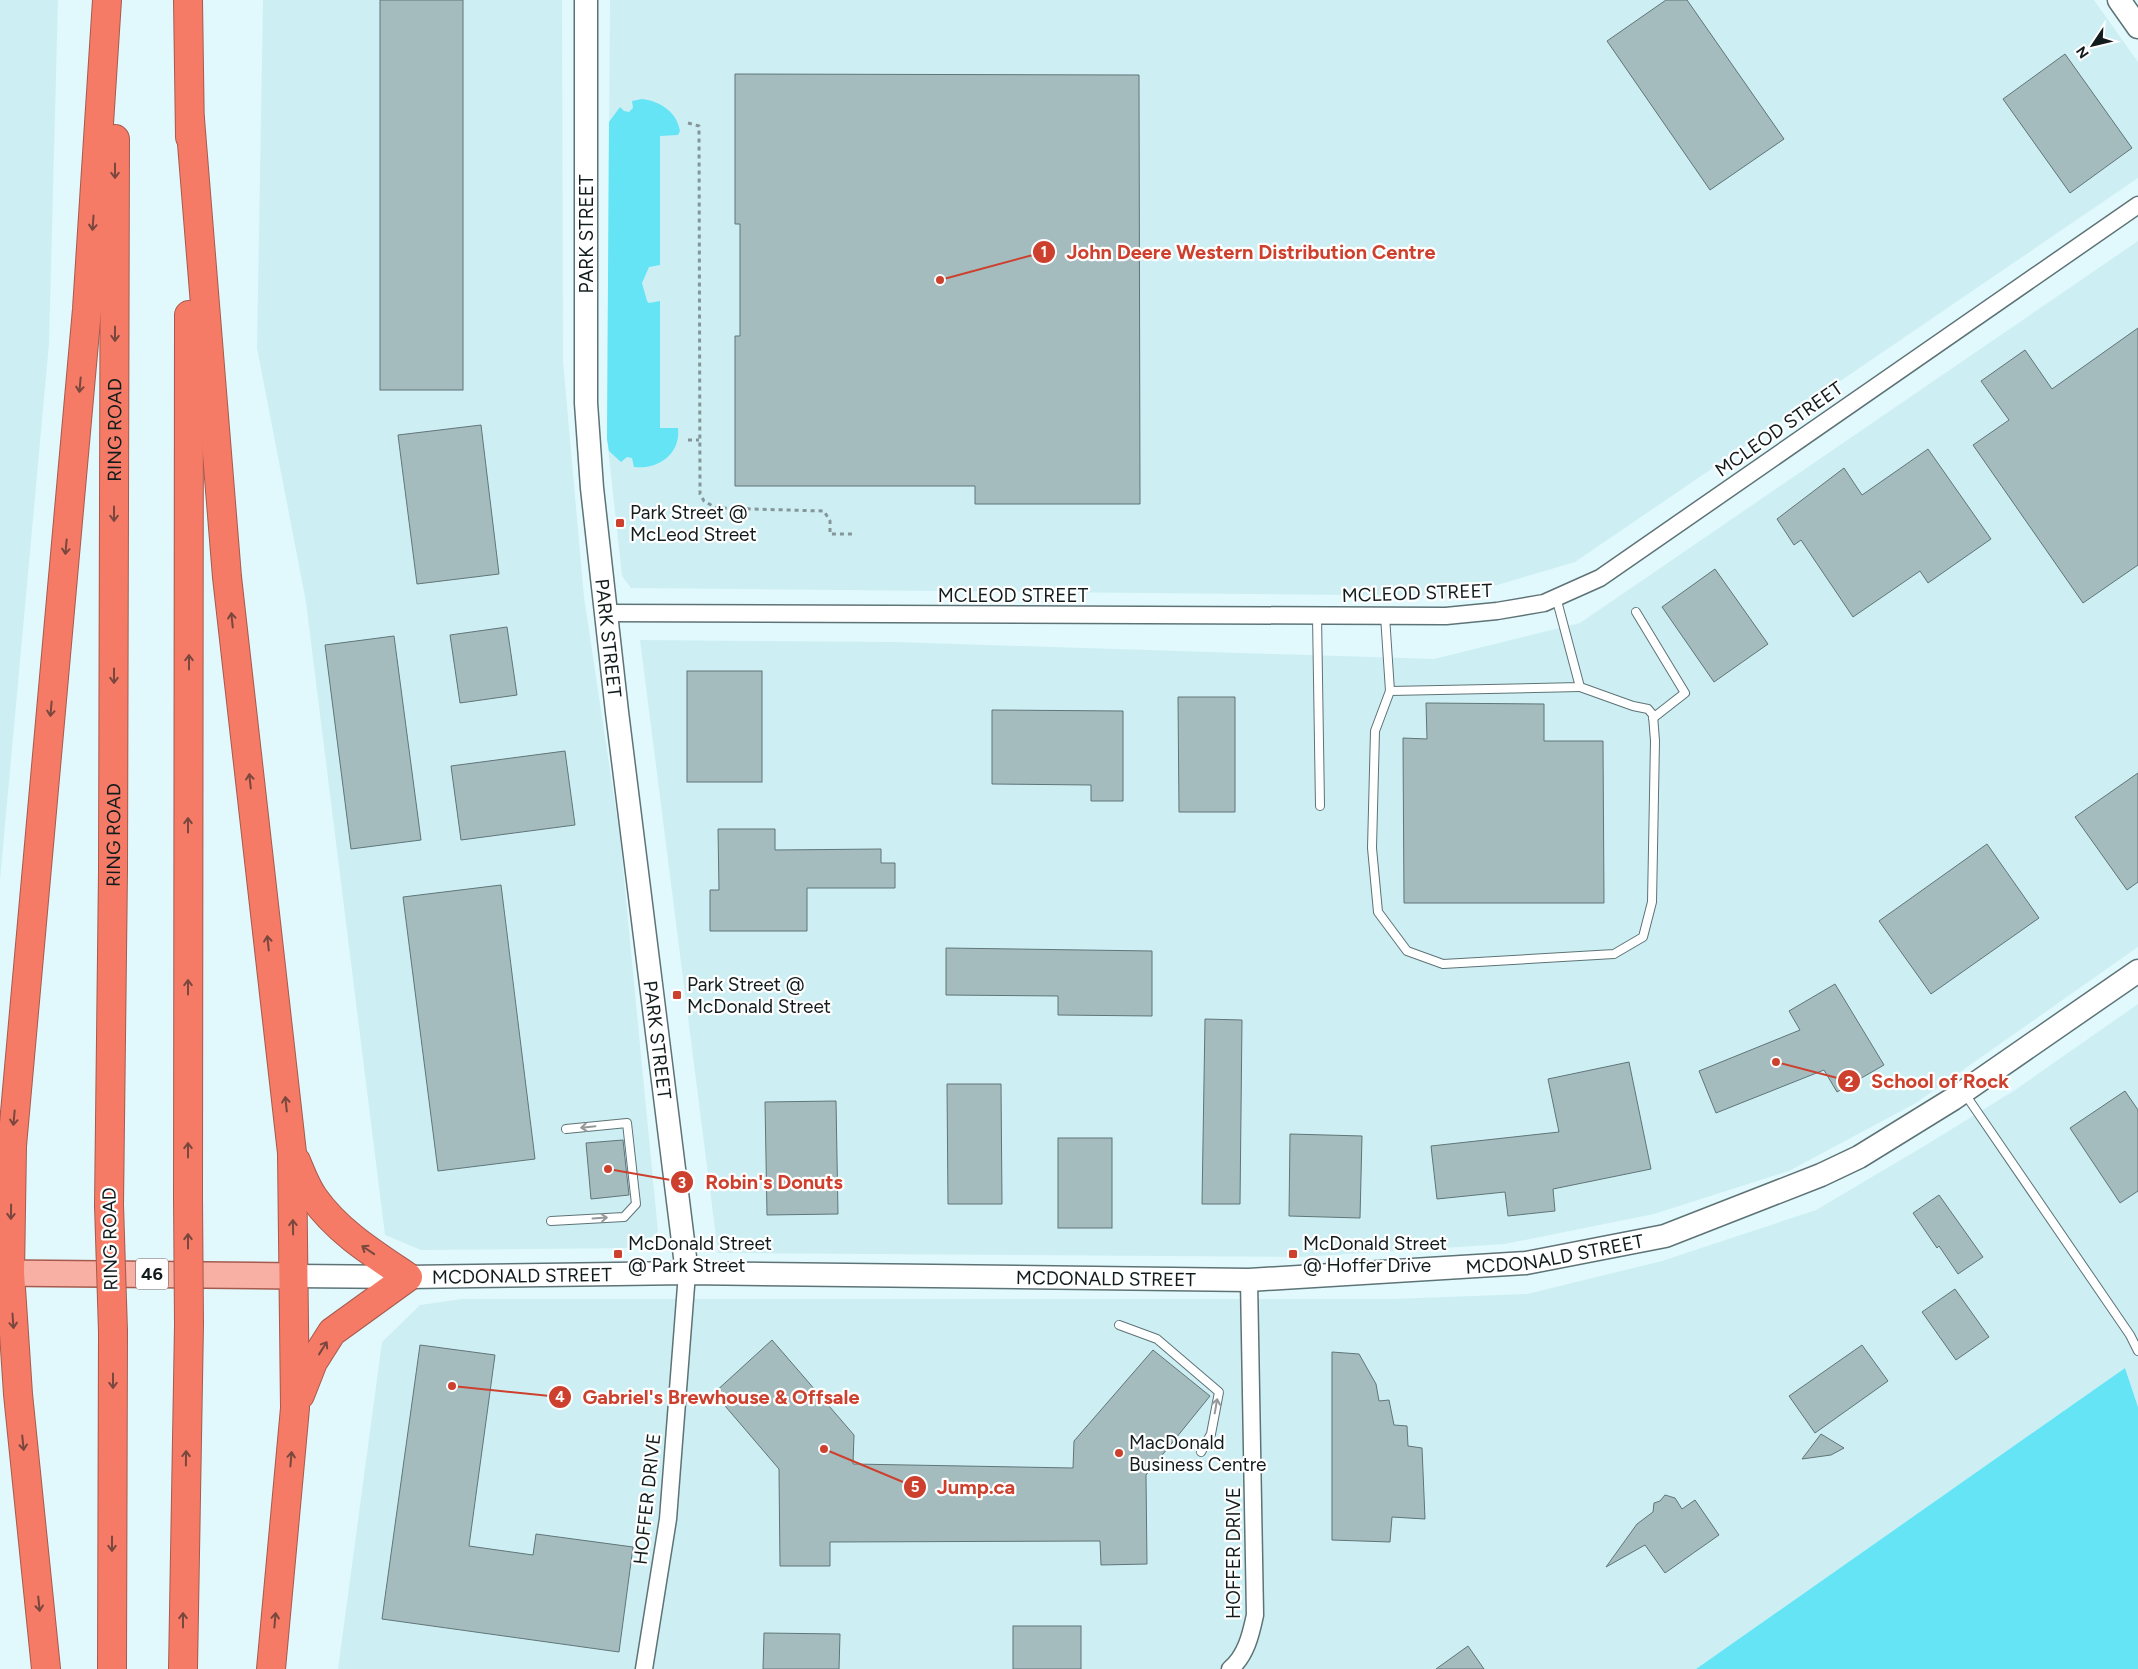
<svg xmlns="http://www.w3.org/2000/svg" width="2138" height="1669" font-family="Figtree,sans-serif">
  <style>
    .built { fill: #cdeff4 }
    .green { fill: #64e4f4 }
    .building { fill: #a5bcbf; stroke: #607578 }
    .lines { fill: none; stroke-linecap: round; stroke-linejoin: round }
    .lane-casing { stroke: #5e7376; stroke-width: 10 }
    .street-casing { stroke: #5e7376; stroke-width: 19 }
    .secondary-casing { stroke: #5e7376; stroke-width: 25 }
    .primary-casing { stroke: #a65a4d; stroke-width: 28 }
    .highway-casing { stroke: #a65a4d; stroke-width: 30 }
    .path { stroke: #849698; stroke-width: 3; stroke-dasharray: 4 4; stroke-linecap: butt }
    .lane { stroke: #fff; stroke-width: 8 }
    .street { stroke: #fff; stroke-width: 16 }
    .secondary { stroke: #fff; stroke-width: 22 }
    .primary { stroke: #f9b0a4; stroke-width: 25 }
    .highway { stroke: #f57b67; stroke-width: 28 }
    .highway-bridge-casing { stroke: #a65a4d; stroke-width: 30; stroke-linecap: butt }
    .highway-bridge { stroke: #f57b67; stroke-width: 28 }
    .oneway { stroke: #79473e }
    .oneway2 { stroke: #959999 }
    .poi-dot { fill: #cd402e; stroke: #fff; stroke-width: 2 }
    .labels { text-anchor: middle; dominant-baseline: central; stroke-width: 4.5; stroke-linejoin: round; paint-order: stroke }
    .shield { fill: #fff; stroke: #5a6061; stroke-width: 1 }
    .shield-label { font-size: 18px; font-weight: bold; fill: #131c1d }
    .street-label { font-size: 19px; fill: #131c1d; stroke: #fff }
    .poi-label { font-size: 19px; fill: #131c1d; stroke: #fff; text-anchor: start }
    .leader { fill: none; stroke: #cd402e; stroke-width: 2 }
    .callout-dot { fill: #cd402e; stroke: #fff; stroke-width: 2 }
    .mark-label { font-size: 15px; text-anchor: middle; font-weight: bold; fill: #fff }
    .callout-label { font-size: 20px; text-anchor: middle; font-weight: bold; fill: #cd402e; stroke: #fff; stroke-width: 4.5; stroke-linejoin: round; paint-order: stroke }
  </style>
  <rect width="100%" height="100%" fill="#e1f9fd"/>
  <g class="built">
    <polygon points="0,0 58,0 49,344 0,880"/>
    <polygon points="263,0 562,0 563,361 584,597 620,837 658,1232 638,1248 421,1250 385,1235 306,602 257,348"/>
    <polygon points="610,0 2094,0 2138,62 2138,178 1575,562 1460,596 631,588 622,576 607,439"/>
    <polygon points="2138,241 2138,947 1916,1103 1789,1171 1654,1214 1505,1244 1301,1257 718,1253 640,640 895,642 1434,659 1580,623"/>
    <polygon points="2138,1004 2138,1407 2125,1368 1696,1669 338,1669 382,1342 420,1305 462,1299 1392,1299 1527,1294 1662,1261 1816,1210 1926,1145 2015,1090"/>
  </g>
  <g class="green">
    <path d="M642,99C660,101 677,112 680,131L678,135L660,136V265L649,267L642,283L647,301L649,303L660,301V428H678C681,454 658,470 634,467L632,458L627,457L621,462L609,451L607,439L609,122L620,107L624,111L629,112L633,108L632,101Z"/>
    <polygon points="2125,1368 2138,1407 2138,1669 1696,1669"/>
  </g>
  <g class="building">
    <rect x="380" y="0" width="83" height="390"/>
    <polygon points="1666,0 1687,0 1784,139 1710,190 1607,41"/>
    <polygon points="2065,54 2132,148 2070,193 2003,99"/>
    <polygon points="735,74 1139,75 1140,504 975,504 975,486 735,486 735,336 740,336 740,224 735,224"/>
    <polygon points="2138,328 2138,565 2083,603 1973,445 2009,420 1981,381 2025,350 2052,389"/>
    <polygon points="481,425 499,574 417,584 398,435"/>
    <polygon points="1928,449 1991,539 1928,583 1920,571 1853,617 1801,540 1794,545 1777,519 1844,468 1862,495"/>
    <polygon points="1715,569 1768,644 1714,682 1662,607"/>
    <polygon points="507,627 517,695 460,703 450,635"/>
    <polygon points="394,636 421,840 351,849 325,645"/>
    <rect x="687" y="671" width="75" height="111"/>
    <polygon points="1178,697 1235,697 1235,812 1179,812"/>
    <polygon points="1426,703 1544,704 1544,741 1603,741 1604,903 1404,903 1403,738 1427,739"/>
    <polygon points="992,710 1123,711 1123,801 1091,801 1091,785 992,784"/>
    <polygon points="565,751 575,825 461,840 451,766"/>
    <polygon points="2138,773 2138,882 2127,890 2075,817"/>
    <polygon points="718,829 775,829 775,850 881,849 881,863 895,863 895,888 807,888 807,931 710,931 710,890 719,890"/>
    <polygon points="1987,844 2039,918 1931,994 1879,921"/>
    <polygon points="501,885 535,1159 438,1171 403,897"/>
    <polygon points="946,948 1152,951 1152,1016 1058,1015 1058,996 946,995"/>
    <polygon points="1835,984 1884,1065 1837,1092 1824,1070 1716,1113 1699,1071 1800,1030 1789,1011"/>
    <polygon points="1205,1019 1242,1020 1240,1204 1202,1204"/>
    <polygon points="1629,1062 1651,1169 1553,1189 1555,1211 1508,1216 1505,1192 1437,1199 1431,1146 1559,1132 1548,1079"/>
    <polygon points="947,1084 1001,1084 1002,1204 948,1204"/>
    <polygon points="2125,1091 2138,1110 2138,1191 2120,1203 2070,1128"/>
    <polygon points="836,1101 838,1214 767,1215 765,1102"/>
    <polygon points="1290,1134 1362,1136 1360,1218 1289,1216"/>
    <rect x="1058" y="1138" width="54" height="90"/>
    <polygon points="623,1140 629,1195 591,1199 586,1143"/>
    <polygon points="1939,1195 1983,1257 1958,1274 1939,1246 1937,1248 1913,1213"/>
    <polygon points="1955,1289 1989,1337 1956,1360 1922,1312"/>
    <polygon points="772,1340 854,1435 853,1464 1073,1468 1074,1441 1153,1350 1210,1396 1146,1475 1147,1564 1101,1565 1100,1541 830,1542 830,1566 780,1566 779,1469 714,1393"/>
    <polygon points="420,1345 495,1355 469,1546 533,1555 536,1534 633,1547 619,1652 382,1619"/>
    <polygon points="1862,1345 1888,1381 1815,1433 1789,1396"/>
    <polygon points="1332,1352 1359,1354 1376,1384 1379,1401 1389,1400 1394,1425 1407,1426 1408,1446 1422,1448 1425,1519 1392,1517 1390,1542 1332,1540"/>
    <polygon points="1821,1434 1844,1448 1831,1455 1802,1459"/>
    <polygon points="1665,1495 1675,1498 1682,1509 1695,1500 1719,1535 1665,1573 1645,1545 1606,1567 1637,1524 1653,1512 1654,1503 1660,1501"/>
    <rect x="1013" y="1626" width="68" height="43"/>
    <polygon points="764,1633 840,1634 839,1669 763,1669"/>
    <polygon points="1468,1646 1484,1669 1436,1669"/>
  </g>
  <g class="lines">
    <g class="lane-casing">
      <g id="lane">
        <polyline points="1636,612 1685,693 1653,718"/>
        <polyline points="1317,615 1320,806"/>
        <polyline points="1385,616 1390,691 1580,687 1556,597"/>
        <polyline points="1390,691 1375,731 1372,848 1378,912 1407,951 1443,964 1614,954 1643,937 1652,902 1655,741 1653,715 1648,709 1633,706 1580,687"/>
        <polyline points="1965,1094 2130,1335 2138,1351"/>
        <polyline points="551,1221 624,1217 636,1204 627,1123 566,1129"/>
        <polyline points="1119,1325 1157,1339 1219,1392 1211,1434 1201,1452"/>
      </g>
    </g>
    <g class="street-casing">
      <g id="street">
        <polyline points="605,613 1446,616 1497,611 1544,603 1600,578 2138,205"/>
        <polyline points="644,1669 668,1519 687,1273"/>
        <path d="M1230,1669C1246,1656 1251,1634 1255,1615L1249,1280"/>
      </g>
    </g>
    <g class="secondary-casing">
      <g id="secondary">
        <path id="s1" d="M586,0V403L592,488L617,712L687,1273"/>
        <polyline points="2119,0 2138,27"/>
        <path id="s2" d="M294,1276L408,1277L687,1273L1249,1280L1526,1263L1665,1236L1821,1175L1859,1157L1953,1099L2138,971"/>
      </g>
    </g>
    <g class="primary-casing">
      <polyline id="primary" points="0,1273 294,1276"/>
    </g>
    <g class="highway-casing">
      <g id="highway">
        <polyline points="188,0 190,137"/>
        <polyline points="190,119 227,577 292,1153 295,1408 271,1669"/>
        <path d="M296,1161C301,1173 306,1187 314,1198C338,1232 374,1254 408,1277L332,1332L313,1362L300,1395"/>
        <polyline points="188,1198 189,315"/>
        <path id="s3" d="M109,1205L113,871L115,139"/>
        <polyline points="46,1669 18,1394 10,1273 12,1146 87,309 107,0"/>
        <polyline points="112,1669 113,1332"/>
        <polyline points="183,1669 189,1324"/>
      </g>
    </g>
    <g class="path">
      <polyline points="688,123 699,126 700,494 704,501 716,508 824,511 830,521 830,534 852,534"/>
      <polyline points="688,440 699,440"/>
    </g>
    <use href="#lane" class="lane"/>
    <use href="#street" class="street"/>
    <use href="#secondary" class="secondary"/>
    <use href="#primary" class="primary"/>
    <use href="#highway" class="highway"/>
    <g class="highway-bridge-casing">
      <g id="highway-bridge">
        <polyline points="188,1198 189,1324"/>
        <polyline points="109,1205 113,1332"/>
      </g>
    </g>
    <use href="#highway-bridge" class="highway-bridge"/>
  </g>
  <defs><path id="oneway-shaft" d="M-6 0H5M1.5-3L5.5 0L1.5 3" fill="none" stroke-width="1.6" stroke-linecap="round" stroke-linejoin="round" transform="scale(1.25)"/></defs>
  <g class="oneway">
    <use href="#oneway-shaft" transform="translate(115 171) rotate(90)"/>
    <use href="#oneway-shaft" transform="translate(93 223) rotate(94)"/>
    <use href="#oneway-shaft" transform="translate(115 334) rotate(90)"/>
    <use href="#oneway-shaft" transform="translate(80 385) rotate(95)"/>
    <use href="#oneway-shaft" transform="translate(114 514) rotate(90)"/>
    <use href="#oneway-shaft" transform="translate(66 547) rotate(95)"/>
    <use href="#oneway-shaft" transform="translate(232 620) rotate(-96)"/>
    <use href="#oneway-shaft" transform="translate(189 662) rotate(-90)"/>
    <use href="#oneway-shaft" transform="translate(114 676) rotate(90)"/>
    <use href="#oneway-shaft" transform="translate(51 709) rotate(95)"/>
    <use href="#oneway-shaft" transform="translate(250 781) rotate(-96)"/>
    <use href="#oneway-shaft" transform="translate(188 825) rotate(-90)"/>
    <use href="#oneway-shaft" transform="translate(268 943) rotate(-96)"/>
    <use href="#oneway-shaft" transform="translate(188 987) rotate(-90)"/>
    <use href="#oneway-shaft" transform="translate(286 1104) rotate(-96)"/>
    <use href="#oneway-shaft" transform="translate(14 1118) rotate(95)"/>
    <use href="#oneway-shaft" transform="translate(188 1150) rotate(-90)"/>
    <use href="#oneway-shaft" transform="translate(11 1212) rotate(91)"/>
    <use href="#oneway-shaft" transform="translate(293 1227) rotate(-91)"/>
    <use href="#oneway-shaft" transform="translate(188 1241) rotate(-90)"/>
    <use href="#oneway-shaft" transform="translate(368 1250) rotate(-146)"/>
    <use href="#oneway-shaft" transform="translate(13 1321) rotate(86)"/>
    <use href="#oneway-shaft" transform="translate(323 1348) rotate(-58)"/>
    <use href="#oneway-shaft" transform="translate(113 1381) rotate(90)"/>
    <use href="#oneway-shaft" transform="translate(23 1443) rotate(84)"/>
    <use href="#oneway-shaft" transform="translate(186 1458) rotate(-89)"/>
    <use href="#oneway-shaft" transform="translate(291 1459) rotate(-85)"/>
    <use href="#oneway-shaft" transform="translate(112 1544) rotate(90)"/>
    <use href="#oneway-shaft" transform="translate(39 1604) rotate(84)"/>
    <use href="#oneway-shaft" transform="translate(183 1620) rotate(-90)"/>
    <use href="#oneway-shaft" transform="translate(275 1620) rotate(-85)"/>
  </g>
  <g class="oneway2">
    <use href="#oneway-shaft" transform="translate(588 1127) rotate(174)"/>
    <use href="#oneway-shaft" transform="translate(600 1218) rotate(-4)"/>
    <use href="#oneway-shaft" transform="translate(1216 1406) rotate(-80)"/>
  </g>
  <g class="poi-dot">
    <rect x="615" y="518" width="10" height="10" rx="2.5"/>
    <rect x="672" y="990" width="10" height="10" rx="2.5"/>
    <rect x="613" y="1249" width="10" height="10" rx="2.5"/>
    <rect x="1288" y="1249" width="10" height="10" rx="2.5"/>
    <circle cx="1119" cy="1453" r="5"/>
  </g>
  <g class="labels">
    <rect class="shield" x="136" y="1258.5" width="32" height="31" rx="4"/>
    <g class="shield-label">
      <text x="152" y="1274">46</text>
    </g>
    <g class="street-label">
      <text transform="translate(586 234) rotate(-90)">PARK STREET</text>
      <text transform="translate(1779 429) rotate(-35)">MCLEOD STREET</text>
      <text stroke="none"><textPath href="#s3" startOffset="775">RING ROAD</textPath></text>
      <text transform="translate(1417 593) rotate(-2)">MCLEOD STREET</text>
      <text x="1013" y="595">MCLEOD STREET</text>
      <text stroke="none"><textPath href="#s1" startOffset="639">PARK STREET</textPath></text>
      <text stroke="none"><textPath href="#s3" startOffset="370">RING ROAD</textPath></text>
      <text stroke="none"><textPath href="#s1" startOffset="1044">PARK STREET</textPath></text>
      <text transform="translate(110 1239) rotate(-91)">RING ROAD</text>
      <text stroke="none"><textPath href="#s2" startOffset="1262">MCDONALD STREET</textPath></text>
      <text stroke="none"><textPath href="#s2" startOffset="228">MCDONALD STREET</textPath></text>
      <text stroke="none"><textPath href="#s2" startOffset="812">MCDONALD STREET</textPath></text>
      <text transform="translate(647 1499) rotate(-84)">HOFFER DRIVE</text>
      <text transform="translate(1233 1553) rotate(-90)">HOFFER DRIVE</text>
    </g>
    <g class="poi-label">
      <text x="630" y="512">Park Street @<tspan x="630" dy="22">McLeod Street</tspan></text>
      <text x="687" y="984">Park Street @<tspan x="687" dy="22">McDonald Street</tspan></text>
      <text x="628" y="1243">McDonald Street<tspan x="628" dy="22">@ Park Street</tspan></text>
      <text x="1303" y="1243">McDonald Street<tspan x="1303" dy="22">@ Hoffer Drive</tspan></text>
      <text x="1129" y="1442">MacDonald<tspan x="1129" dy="22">Business Centre</tspan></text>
    </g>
  </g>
  <path class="leader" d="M940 280L1044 252M1776 1062L1849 1081M608 1169L682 1182M452 1386L560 1397M824 1449L915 1487"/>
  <g class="callout-dot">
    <circle cx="940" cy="280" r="5"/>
    <circle cx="1776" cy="1062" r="5"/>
    <circle cx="608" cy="1169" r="5"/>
    <circle cx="452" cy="1386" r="5"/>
    <circle cx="824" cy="1449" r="5"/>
    <circle cx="1044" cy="252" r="12"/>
    <circle cx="1849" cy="1081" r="12"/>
    <circle cx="682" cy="1182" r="12"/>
    <circle cx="560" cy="1397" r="12"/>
    <circle cx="915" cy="1487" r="12"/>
  </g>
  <g class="mark-label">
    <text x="1044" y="257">1</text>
    <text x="1849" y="1087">2</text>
    <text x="682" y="1188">3</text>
    <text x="560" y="1402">4</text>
    <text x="915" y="1492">5</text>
  </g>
  <g class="callout-label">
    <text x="1251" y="259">John Deere Western Distribution Centre</text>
    <text x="1940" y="1088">School of Rock</text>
    <text x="774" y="1189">Robin's Donuts</text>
    <text x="721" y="1404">Gabriel's Brewhouse &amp; Offsale</text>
    <text x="976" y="1494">Jump.ca</text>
  </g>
  <g transform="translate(2093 45) rotate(235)" stroke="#ffffff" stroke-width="4" paint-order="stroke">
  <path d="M0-4L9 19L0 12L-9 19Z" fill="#131c1d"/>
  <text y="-8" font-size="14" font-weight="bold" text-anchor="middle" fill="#131c1d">N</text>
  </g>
</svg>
